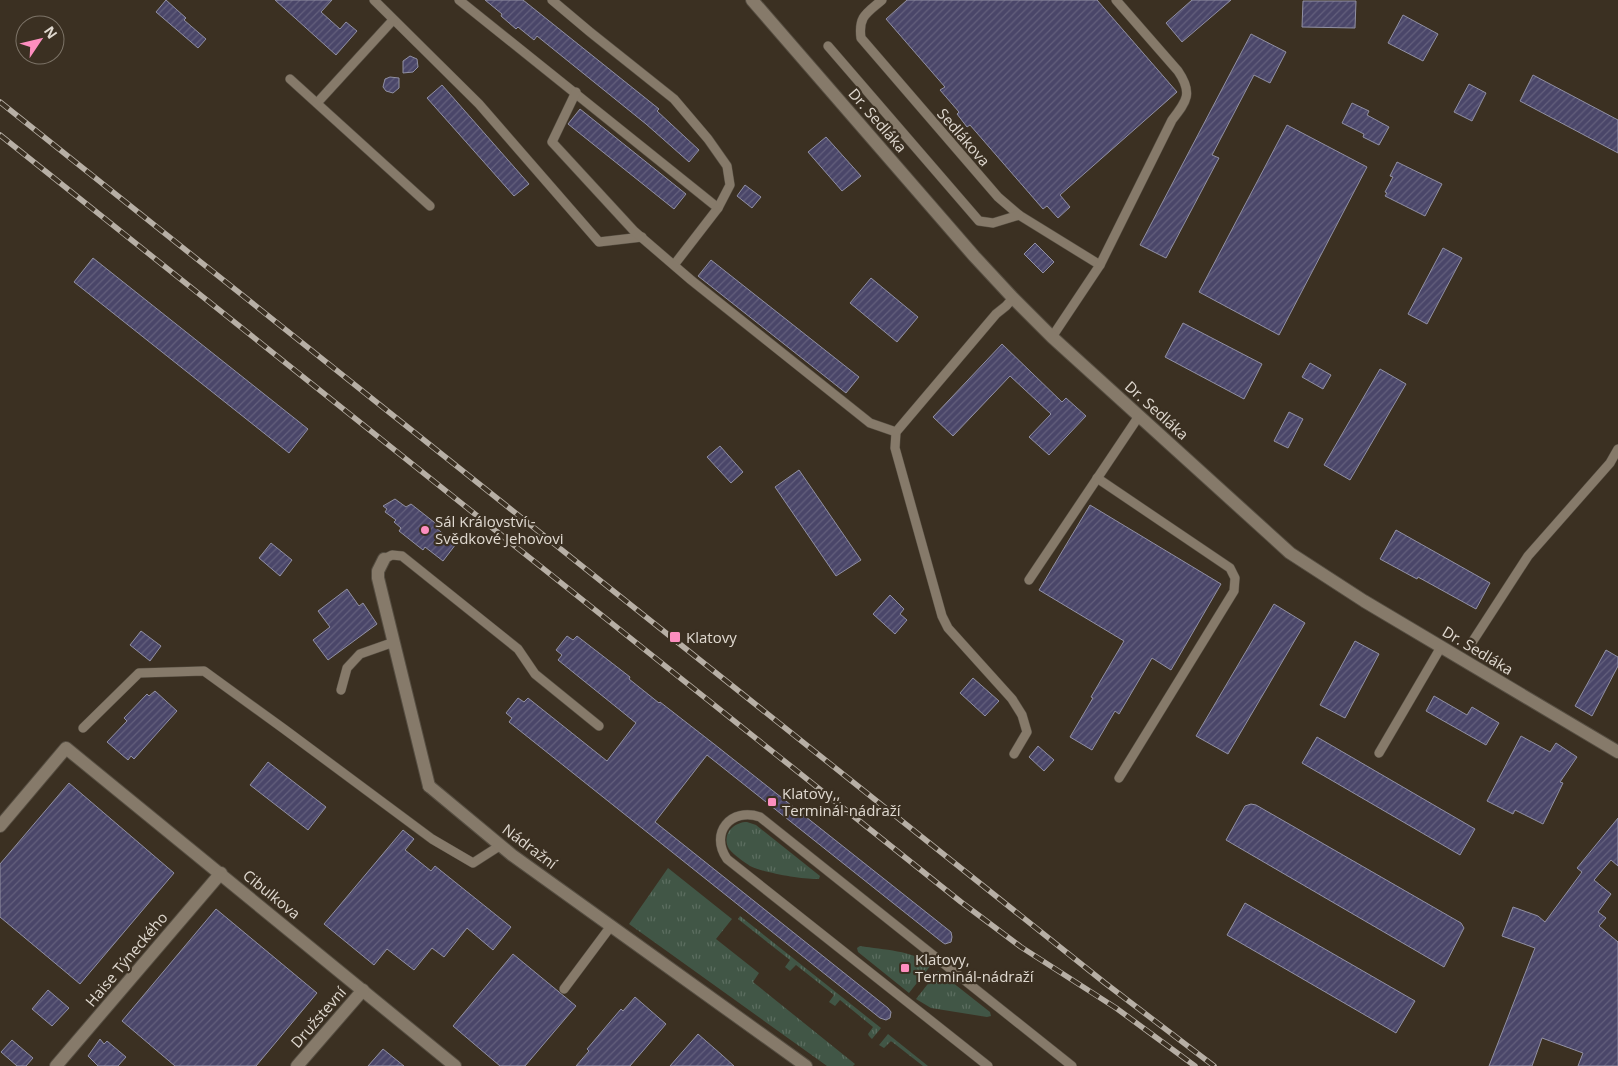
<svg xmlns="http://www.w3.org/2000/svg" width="1618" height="1066" font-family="'Open Sans',sans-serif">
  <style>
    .grass { fill: url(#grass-tufts) }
    .building { fill: url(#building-hatch); stroke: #9190a3 }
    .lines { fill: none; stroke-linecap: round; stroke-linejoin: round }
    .service-casing { stroke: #564e42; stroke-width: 10 }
    .minor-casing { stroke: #564e42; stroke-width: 14 }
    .tertiary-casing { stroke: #564e42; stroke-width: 14 }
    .service { stroke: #867a6a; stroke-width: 9 }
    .minor { stroke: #867a6a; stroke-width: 12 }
    .tertiary { stroke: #867a6a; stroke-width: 12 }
    .rail-casing { stroke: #b7afa5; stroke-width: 5.5 }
    .rail { stroke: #3b3022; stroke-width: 4; stroke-dasharray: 11; stroke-linecap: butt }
    .poi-dot { fill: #fd8ebf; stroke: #3b3022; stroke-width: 2 }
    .labels { text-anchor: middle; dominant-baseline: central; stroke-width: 4.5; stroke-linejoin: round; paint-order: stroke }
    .street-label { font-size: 15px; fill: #e0d9d0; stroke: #3b3022 }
    .poi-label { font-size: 15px; fill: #e0d9d0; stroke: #3b3022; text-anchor: start }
  </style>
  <defs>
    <pattern id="grass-tufts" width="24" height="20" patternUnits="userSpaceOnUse" patternTransform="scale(1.25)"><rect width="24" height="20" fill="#415646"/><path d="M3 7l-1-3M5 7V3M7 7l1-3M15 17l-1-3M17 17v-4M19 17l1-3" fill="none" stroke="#5c6e60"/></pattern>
    <pattern id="building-hatch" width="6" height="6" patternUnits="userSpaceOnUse" patternTransform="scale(1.25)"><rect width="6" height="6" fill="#4a4669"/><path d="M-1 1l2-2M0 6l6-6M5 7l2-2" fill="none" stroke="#64607d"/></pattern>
  </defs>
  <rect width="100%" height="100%" fill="#3b3022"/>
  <g class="grass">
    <path d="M747,822L756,825L820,876L819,879C805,880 764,873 750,866C744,862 734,855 729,849C721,835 733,822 747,822Z"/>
    <polygon points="668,868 732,919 716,939 759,973 753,982 855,1064 853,1066 827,1066 629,924"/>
    <polygon points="740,916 881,1028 872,1039 869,1036 868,1034 873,1027 840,1000 835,1006 829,1002 834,995 796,965 790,971 785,967 790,960 738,919"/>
    <path d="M860,946C884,950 912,950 931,965L909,993L858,952L857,948Z"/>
    <polygon points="938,971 990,1012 991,1016 987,1017 931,1008 916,999"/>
    <polygon points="888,1034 928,1066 923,1066 891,1041 884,1048 879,1045"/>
  </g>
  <g class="building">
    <polygon points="166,0 186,18 184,20 206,39 198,48 156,12"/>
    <polygon points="275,0 332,0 321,12 340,29 346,22 357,31 336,55"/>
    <polygon points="485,0 523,0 659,109 657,111 699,150 689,162 646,124 537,36 534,40 518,27 516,29 501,16 502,14"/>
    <polygon points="907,0 1097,0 1177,92 1060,195 1070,207 1058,218 1047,206 1043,209 970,125 967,127 957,114 959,112 940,90 945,87 886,19"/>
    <polygon points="1192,0 1231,0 1182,42 1166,23"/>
    <polygon points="1303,1 1356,1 1355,28 1302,27"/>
    <polygon points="1403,15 1438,34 1423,61 1388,43"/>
    <polygon points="1251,34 1286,52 1270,83 1254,75 1212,155 1219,158 1166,258 1140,245"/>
    <polygon points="410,56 417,59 418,67 413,72 403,73 403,61"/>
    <polygon points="1533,75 1618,120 1618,153 1520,101"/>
    <polygon points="390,77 399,78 399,88 393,93 386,91 383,87 385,79"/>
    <polygon points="1469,84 1486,93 1472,121 1454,112"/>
    <polygon points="442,85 529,184 514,196 427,98"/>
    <polygon points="1352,103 1369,111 1367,115 1389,127 1379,145 1363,137 1364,134 1342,123"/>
    <polygon points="580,109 686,194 674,209 568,124"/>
    <polygon points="1287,125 1367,167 1279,335 1199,292"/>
    <polygon points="826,137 861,176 842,191 808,152"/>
    <polygon points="1397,162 1442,184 1425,216 1385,196 1387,193 1385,192 1393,177 1390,176"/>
    <polygon points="745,185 761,197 752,208 737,196"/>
    <polygon points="1035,243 1054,262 1043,273 1024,254"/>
    <polygon points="1443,248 1462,258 1427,324 1408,314"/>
    <polygon points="93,258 308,429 289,453 74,282"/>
    <polygon points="711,260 859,377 846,393 698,276"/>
    <polygon points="871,278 918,317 897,342 850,303"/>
    <polygon points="1183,323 1262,364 1244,399 1165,357"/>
    <polygon points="1002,344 1062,402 1066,398 1086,416 1049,455 1029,437 1051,414 1010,376 953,436 933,417"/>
    <polygon points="1310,363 1331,375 1323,389 1302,377"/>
    <polygon points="1380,369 1406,384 1350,480 1324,465"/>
    <polygon points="1289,412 1303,419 1288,448 1274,441"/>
    <polygon points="720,446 743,472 731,483 707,457"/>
    <polygon points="799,470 861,560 836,576 775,487"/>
    <polygon points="395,499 406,507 411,504 439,526 436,528 456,544 443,561 425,547 423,550 399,531 401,528 394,522 396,520 385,512 387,509 383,506"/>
    <polygon points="1090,505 1221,584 1171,670 1152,658 1119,714 1115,711 1092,750 1070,737 1093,698 1091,697 1124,641 1039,590"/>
    <polygon points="1396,530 1490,583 1476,609 1418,577 1417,579 1380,559"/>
    <polygon points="271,543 292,560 280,576 259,558"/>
    <polygon points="347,589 359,606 363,603 377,624 328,660 313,640 330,627 318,611"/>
    <polygon points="890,595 904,609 900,614 907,620 895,634 873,614"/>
    <polygon points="1274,604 1305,623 1228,754 1196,736"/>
    <polygon points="141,631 161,646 150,661 130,645"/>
    <polygon points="567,636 573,640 577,636 630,677 629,679 659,703 660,702 714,744 951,932 952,937 951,942 945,944 942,942 707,755 655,822 888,1008 891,1012 890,1018 886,1020 880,1018 509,722 512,718 506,713 518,698 524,702 528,698 607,761 636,723 558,660 562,655 556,650"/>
    <polygon points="1355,641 1379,654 1345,718 1320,705"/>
    <polygon points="1606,650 1618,657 1618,666 1592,716 1575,706"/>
    <polygon points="973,678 999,701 985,716 960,693"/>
    <polygon points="155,691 177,711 134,759 131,756 128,760 107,742 127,721 124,718 147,694 149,696"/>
    <polygon points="1434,696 1467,715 1472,707 1499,723 1486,745 1426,711"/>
    <polygon points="1521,736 1550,752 1556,743 1577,757 1560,782 1563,783 1543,824 1515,810 1513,814 1487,801"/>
    <polygon points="1317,737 1475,829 1460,855 1302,763"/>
    <polygon points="1038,746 1054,760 1044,771 1029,757"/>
    <polygon points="268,762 326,807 308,830 250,785"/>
    <polygon points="69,783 174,873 80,984 0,917 0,864"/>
    <polygon points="1251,804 1256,805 1461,923 1464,928 1444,967 1226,840 1245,806"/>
    <polygon points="1618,818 1618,866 1611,860 1594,880 1611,894 1598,912 1606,918 1599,926 1618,942 1618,1066 1578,1066 1583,1053 1542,1038 1532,1066 1489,1066 1535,948 1502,936 1513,907 1538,916 1545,922 1582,872 1577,868"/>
    <polygon points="403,830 414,839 405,850 431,871 435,866 511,927 493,950 467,928 444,957 432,948 414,970 387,949 374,965 324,924"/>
    <polygon points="1245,903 1415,1001 1396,1033 1227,935"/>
    <polygon points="216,909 317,993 256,1066 175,1066 122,1021"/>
    <polygon points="513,954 576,1006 525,1066 500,1066 453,1026"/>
    <polygon points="48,990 69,1008 52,1026 32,1009"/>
    <polygon points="635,997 666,1024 630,1066 576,1066 589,1051 587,1049 621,1009 623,1011"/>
    <polygon points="698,1034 722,1055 734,1066 670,1066"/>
    <polygon points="100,1039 104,1044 107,1041 126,1057 118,1066 98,1066 88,1056"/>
    <polygon points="12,1040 33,1058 26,1066 17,1066 1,1052"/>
    <polygon points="383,1049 404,1066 368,1066"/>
  </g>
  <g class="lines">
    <g class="service-casing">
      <g id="service">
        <polyline points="374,0 479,104 599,242 642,237"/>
        <polyline points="459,0 718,208"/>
        <polyline points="552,0 590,32 674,99 708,139 727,166 730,185 718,208 674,265"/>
        <path d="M882,0C867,13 858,16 861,38L998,197L1019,215L1100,265"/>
        <polyline points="828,46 979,221 993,223 1019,215"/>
        <polyline points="290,79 430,206"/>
        <polyline points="576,92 552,142 634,231 691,280 870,423 896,432"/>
        <polyline points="317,103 393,20"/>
        <polyline points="1013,298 1006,306 996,314 896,432 895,448 942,616 948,628 1012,699 1022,715 1027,732 1014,754"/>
        <path d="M1052,337L1100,265L1172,120C1187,101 1193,93 1178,71L1116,0"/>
        <polyline points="1097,478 1230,568 1235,578 1234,591 1119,778"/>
        <polyline points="384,559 392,555 402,556 518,649 535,674 599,726"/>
        <polyline points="1029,580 1139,416"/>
        <polyline points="1469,647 1528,556 1610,463 1618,449"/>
        <polyline points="341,690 347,668 360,654 394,642"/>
        <polyline points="83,728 139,673 204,671 284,729 432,839 473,863 501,845"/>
        <polyline points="1379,753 1441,647"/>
        <polyline points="564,989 611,926"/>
        <path d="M988,1066L727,859C709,833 731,807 760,817L1072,1066"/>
      </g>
    </g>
    <g class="minor-casing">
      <g id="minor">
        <polyline points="384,559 378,571 378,578 429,786"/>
        <polyline points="0,826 66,748 455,1066"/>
        <polyline points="56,1066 221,873"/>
        <polyline points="297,1066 363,990"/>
      </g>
    </g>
    <g class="tertiary-casing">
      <g id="tertiary">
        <polyline points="752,0 974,256 1013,298 1052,337 1290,553 1364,601 1618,752"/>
        <polyline points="429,786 512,855 806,1066"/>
      </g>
    </g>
    <use href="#service" class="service"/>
    <use href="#minor" class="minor"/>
    <use href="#tertiary" class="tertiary"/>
    <g class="rail-casing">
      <g id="rail">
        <polyline points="0,102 1105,983 1214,1066"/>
        <polyline points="0,135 961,902 1021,947 1116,1008 1195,1066"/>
      </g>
    </g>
    <use href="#rail" class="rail"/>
  </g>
  <g class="poi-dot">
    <circle cx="425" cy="530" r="5"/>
    <rect x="669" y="631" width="12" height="12" rx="2.5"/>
    <rect x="767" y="797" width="10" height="10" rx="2.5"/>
    <rect x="900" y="963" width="10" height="10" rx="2.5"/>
  </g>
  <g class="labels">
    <g class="street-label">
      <text transform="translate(878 120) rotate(49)">Dr. Sedláka</text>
      <text transform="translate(964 137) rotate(49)">Sedlákova</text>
      <text transform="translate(1157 410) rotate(42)">Dr. Sedláka</text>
      <text transform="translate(1478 650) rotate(31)">Dr. Sedláka</text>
      <text transform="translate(530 846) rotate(37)">Nádražní</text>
      <text transform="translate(272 894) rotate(39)">Cibulkova</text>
      <text transform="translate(126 959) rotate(-50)">Haise Týneckého</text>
      <text transform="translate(318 1017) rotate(-49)">Družstevní</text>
    </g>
    <g class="poi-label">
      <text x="435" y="521">Sál Království -<tspan x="435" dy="17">Svědkové Jehovovi</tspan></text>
      <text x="686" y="637">Klatovy</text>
      <text x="782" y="793">Klatovy,,<tspan x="782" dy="17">Terminál-nádraží</tspan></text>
      <text x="915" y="959">Klatovy,<tspan x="915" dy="17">Terminál-nádraží</tspan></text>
    </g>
  </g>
  <g transform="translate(40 40) rotate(55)"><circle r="24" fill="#3b3022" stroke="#7d7468"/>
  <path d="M0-4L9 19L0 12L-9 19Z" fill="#fd8ebf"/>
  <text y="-8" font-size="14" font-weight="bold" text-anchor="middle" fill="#e0d9d0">N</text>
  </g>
</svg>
